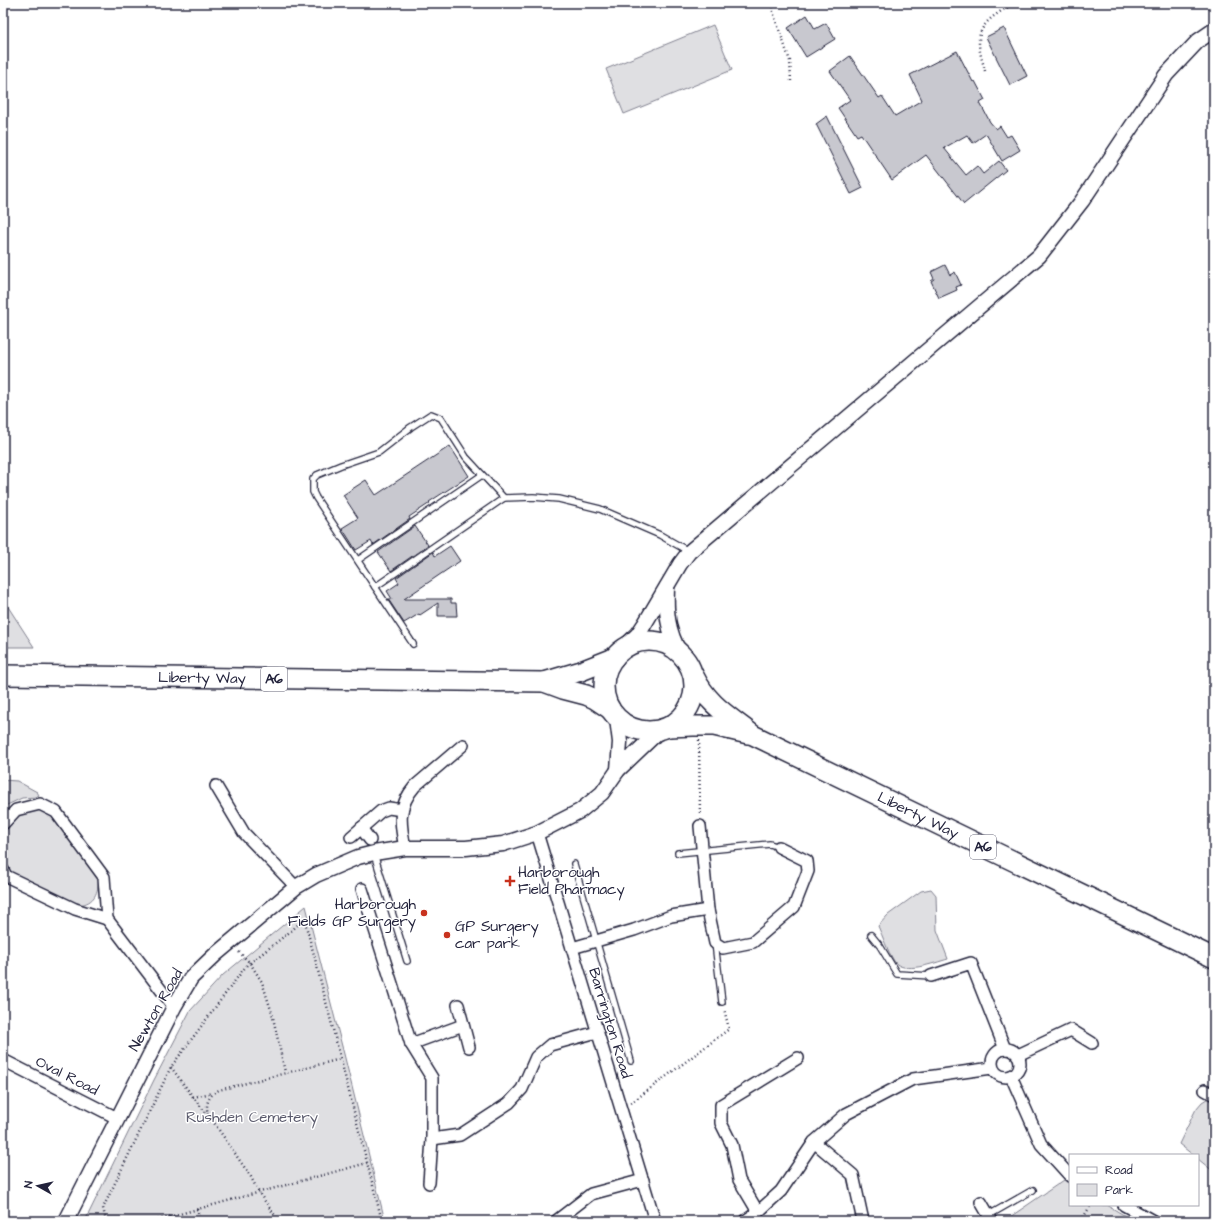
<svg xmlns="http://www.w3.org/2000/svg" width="1217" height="1224" font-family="'Architects Daughter',sans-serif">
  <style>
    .green { fill: #dfdfe2; stroke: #80808e }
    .building { fill: #c8c8cf; stroke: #22223b }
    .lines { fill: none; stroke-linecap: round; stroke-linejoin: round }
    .service-casing { stroke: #22223b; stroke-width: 8 }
    .minor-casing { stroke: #22223b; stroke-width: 14 }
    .tertiary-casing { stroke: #22223b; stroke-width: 17 }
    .trunk-casing { stroke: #22223b; stroke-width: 22 }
    .path { stroke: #22223b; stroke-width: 2.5; stroke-dasharray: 1 3; stroke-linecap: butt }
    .service { stroke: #fff; stroke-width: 5.5 }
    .minor { stroke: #fff; stroke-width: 11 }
    .tertiary { stroke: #fff; stroke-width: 14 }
    .trunk { stroke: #fff; stroke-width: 19 }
    .poi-dot { fill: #c8321e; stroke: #fff; stroke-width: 1.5 }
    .labels { text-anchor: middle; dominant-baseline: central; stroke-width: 3; stroke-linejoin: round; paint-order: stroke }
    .shield { fill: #fff; stroke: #646476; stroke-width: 1 }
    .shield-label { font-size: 14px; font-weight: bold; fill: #22223b }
    .street-label { font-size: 15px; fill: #22223b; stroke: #fff }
    .poi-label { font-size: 15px; fill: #22223b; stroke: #fff; text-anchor: start }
    .park-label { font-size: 15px; fill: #5b5b6d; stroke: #fff }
  </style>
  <rect width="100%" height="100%" fill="#fff"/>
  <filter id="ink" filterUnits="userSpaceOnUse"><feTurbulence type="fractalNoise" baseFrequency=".025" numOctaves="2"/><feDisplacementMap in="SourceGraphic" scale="8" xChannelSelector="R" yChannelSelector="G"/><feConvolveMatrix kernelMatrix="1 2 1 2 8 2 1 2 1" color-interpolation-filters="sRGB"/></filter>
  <g filter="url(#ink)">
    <g class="green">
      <polygon points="713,25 732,70 624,114 606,69"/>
      <polygon points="3,599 34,647 3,647"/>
      <polygon points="3,780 17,781 37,792 39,795 36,797 22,798 5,806 3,803"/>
      <path d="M41,809L50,812L98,878C99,893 94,903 79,905C63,898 9,879 4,864C1,858 3,847 3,840C3,814 21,814 41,809Z"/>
      <path d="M931,889L936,895L937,930L948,959C934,963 903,975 894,961C887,950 883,937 878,926L888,915L921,891Z"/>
      <polygon points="306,906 344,1054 385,1221 85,1221 154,1080 190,1011 223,975"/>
      <polygon points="1210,1097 1214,1099 1214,1172 1198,1159 1198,1155 1193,1155 1179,1144 1196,1109 1202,1102"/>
      <polygon points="1064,1180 1070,1184 1070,1205 1107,1205 1132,1220 1130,1221 1009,1221 1010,1217"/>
    </g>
    <g class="building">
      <polygon points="807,15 815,29 826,23 835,39 806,57 788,28"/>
      <polygon points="1004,28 1027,76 1010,85 986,37"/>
      <polygon points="957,51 973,82 975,81 985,100 980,103 990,122 996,129 1000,126 1007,137 1011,135 1020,150 1002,161 986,134 973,143 967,135 944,148 966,175 977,166 983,174 999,161 1006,170 964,204 926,155 892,180 861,134 857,136 838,108 850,100 830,71 850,56 879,98 882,96 895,116 922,100 910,75"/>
      <polygon points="827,116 863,188 851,194 816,124"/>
      <polygon points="945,265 950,275 955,272 961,285 956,287 957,290 939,298 931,281 934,279 931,272"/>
      <polygon points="450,446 469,476 429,502 430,503 409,517 410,519 373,545 371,541 356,550 342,528 358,518 343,495 366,480 376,495"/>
      <polygon points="415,526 428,545 391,571 378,552"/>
      <polygon points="450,546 460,561 404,599 451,599 451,603 456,603 457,616 438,616 438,603 420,615 419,614 404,623 388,599 392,599 387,591 399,583 396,578 433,552 435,556"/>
    </g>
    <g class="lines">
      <g class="service-casing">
        <g id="service">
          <polyline points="358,560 482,475"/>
          <polyline points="375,587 504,498 533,497 559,499 600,509 660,535 688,551"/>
          <polyline points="413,644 316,498 313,492 313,479 317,475 341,465 379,452 411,427 431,414 441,418 466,457 504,498"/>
          <polyline points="678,853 770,844 779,847"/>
          <polyline points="374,854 407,961"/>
          <polyline points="574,864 631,1061"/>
          <polyline points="871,935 880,946 897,974 931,976"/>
          <polyline points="715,943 722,1002"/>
          <polyline points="989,1215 1033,1190"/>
        </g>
      </g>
      <g class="minor-casing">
        <g id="minor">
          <polyline points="216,786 244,833 296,887"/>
          <polyline points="3,824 16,810 40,804 56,812 104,877 107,919 174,1007"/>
          <polyline points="700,826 708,910 715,943 723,948 753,942 794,907 808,871 807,861 779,847"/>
          <polyline points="361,828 370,840"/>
          <polyline points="537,833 655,1221"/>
          <polyline points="351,837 381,811 389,808 402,810"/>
          <path d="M405,848C400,823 397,807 415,786L463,745"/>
          <polyline points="3,870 6,876 75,909 107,919"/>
          <polyline points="362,889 411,1044 432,1078 432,1139 429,1183"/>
          <polyline points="572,948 634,930 671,916 708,910"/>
          <polyline points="931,976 971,963 1005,1049"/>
          <polyline points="458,1005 469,1047"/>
          <polyline points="411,1044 463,1025"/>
          <circle cx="1006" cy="1063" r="14"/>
          <polyline points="1018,1055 1071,1030 1092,1043"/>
          <polyline points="3,1060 117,1118"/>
          <polyline points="1011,1076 1041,1144 1070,1176"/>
          <polyline points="1205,1090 1214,1095"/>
          <polyline points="432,1139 460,1135 509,1103 522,1089 536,1057 550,1045 597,1032"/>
          <polyline points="814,1142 853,1175 863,1221"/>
          <polyline points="981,1202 992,1221"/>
          <polyline points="1124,1205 1153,1221"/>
          <polyline points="758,1212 739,1180 732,1145 721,1123 721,1105 798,1058"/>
          <polyline points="556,1221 591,1194 643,1180"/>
          <polyline points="745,1221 758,1212 781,1191 814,1142 846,1114 913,1079 992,1068"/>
        </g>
      </g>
      <g class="tertiary-casing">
        <g id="tertiary">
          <path d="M667,587C666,612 667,630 680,653"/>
          <polyline points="622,649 638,634 644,625 680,564 689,552 1039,256 1082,201 1166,75 1198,41 1214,30"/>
          <polyline points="617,719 620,742 618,770"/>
          <polyline points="66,1221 174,1007 191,978 215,955 296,887 316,875 358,857 374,853 405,848 466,848 503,844 537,833 580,811 602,793 618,770 659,731"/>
        </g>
      </g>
      <g class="trunk-casing">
        <g id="trunk">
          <circle cx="649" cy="686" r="45"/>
          <path id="s1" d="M3,675L544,682L563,689L586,695L595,699L610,709"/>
          <path id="s2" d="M694,676C708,705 729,716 753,735L1214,958"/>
          <polyline points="544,682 581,671 614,658"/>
          <polyline points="669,727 693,726 714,726 748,734"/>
        </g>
      </g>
      <g class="path">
        <polyline points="772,3 773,12 790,61 791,81"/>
        <path d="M985,71C983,62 979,52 979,43C978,22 999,13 1014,3"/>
        <polyline points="699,740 700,815"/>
        <polyline points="239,952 250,963 262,982 272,1013 285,1072"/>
        <polyline points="250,963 291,931 301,922 303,922 306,926 314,955 382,1221"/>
        <polyline points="171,1067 193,1097 207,1114"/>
        <polyline points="193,1097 212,1093"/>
        <polyline points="631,1103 729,1029 724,1009"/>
        <polyline points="197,1209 200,1221"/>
        <polyline points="106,1221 103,1208 171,1067 249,962"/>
        <polyline points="154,1221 367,1163"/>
        <path d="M279,1221L259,1193L251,1177L208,1114C205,1103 209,1095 219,1090L341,1059"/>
        <polyline points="1081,1221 1091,1205"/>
      </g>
      <use href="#service" class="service"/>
      <use href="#minor" class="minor"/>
      <use href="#tertiary" class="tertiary"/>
      <use href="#trunk" class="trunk"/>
    </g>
  </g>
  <g class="poi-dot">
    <path d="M508 875h4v4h4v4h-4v4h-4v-4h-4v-4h4z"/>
    <circle cx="424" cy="913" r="4"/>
    <circle cx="447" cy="935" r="4"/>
  </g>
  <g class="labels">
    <g class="shield">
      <rect x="261" y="667" width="26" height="24" rx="3"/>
      <rect x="970" y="835" width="26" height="24" rx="3"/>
    </g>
    <g class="shield-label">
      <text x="274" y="679">A6</text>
      <text x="983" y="847">A6</text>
    </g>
    <g class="street-label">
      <text stroke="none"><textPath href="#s1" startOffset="199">Liberty Way</textPath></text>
      <text stroke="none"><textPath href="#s2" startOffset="268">Liberty Way</textPath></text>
      <text transform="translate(156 1010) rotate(-60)">Newton Road</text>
      <text transform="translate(610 1023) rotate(73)">Barrington Road</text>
      <text transform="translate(67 1076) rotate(27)">Oval Road</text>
    </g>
    <g class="poi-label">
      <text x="518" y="872">Harborough<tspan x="518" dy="17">Field Pharmacy</tspan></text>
      <text x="416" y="904" text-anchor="end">Harborough<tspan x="416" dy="17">Fields GP Surgery</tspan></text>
      <text x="455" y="926">GP Surgery<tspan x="455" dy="17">car park</tspan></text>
    </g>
    <g class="park-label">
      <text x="252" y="1117">Rushden Cemetery</text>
    </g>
  </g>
  <rect width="1217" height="1224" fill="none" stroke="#fff" stroke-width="16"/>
  <rect x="8" y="8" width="1201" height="1208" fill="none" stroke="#22223b" stroke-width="1.5" filter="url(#ink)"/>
  <rect x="1069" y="1154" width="130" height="52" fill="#ffffff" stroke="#a7a7b1"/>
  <rect x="1077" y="1167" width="20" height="6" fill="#ffffff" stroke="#a7a7b1"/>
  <text x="1105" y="1174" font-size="12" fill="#22223b">Road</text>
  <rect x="1077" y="1184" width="20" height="12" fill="#dfdfe2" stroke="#a7a7b1"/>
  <text x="1105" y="1194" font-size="12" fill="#22223b">Park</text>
  <g transform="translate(38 1186) rotate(278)" stroke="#ffffff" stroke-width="3" paint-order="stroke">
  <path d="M0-3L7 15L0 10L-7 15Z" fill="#22223b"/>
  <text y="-6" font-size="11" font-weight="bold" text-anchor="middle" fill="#22223b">N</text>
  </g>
</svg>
